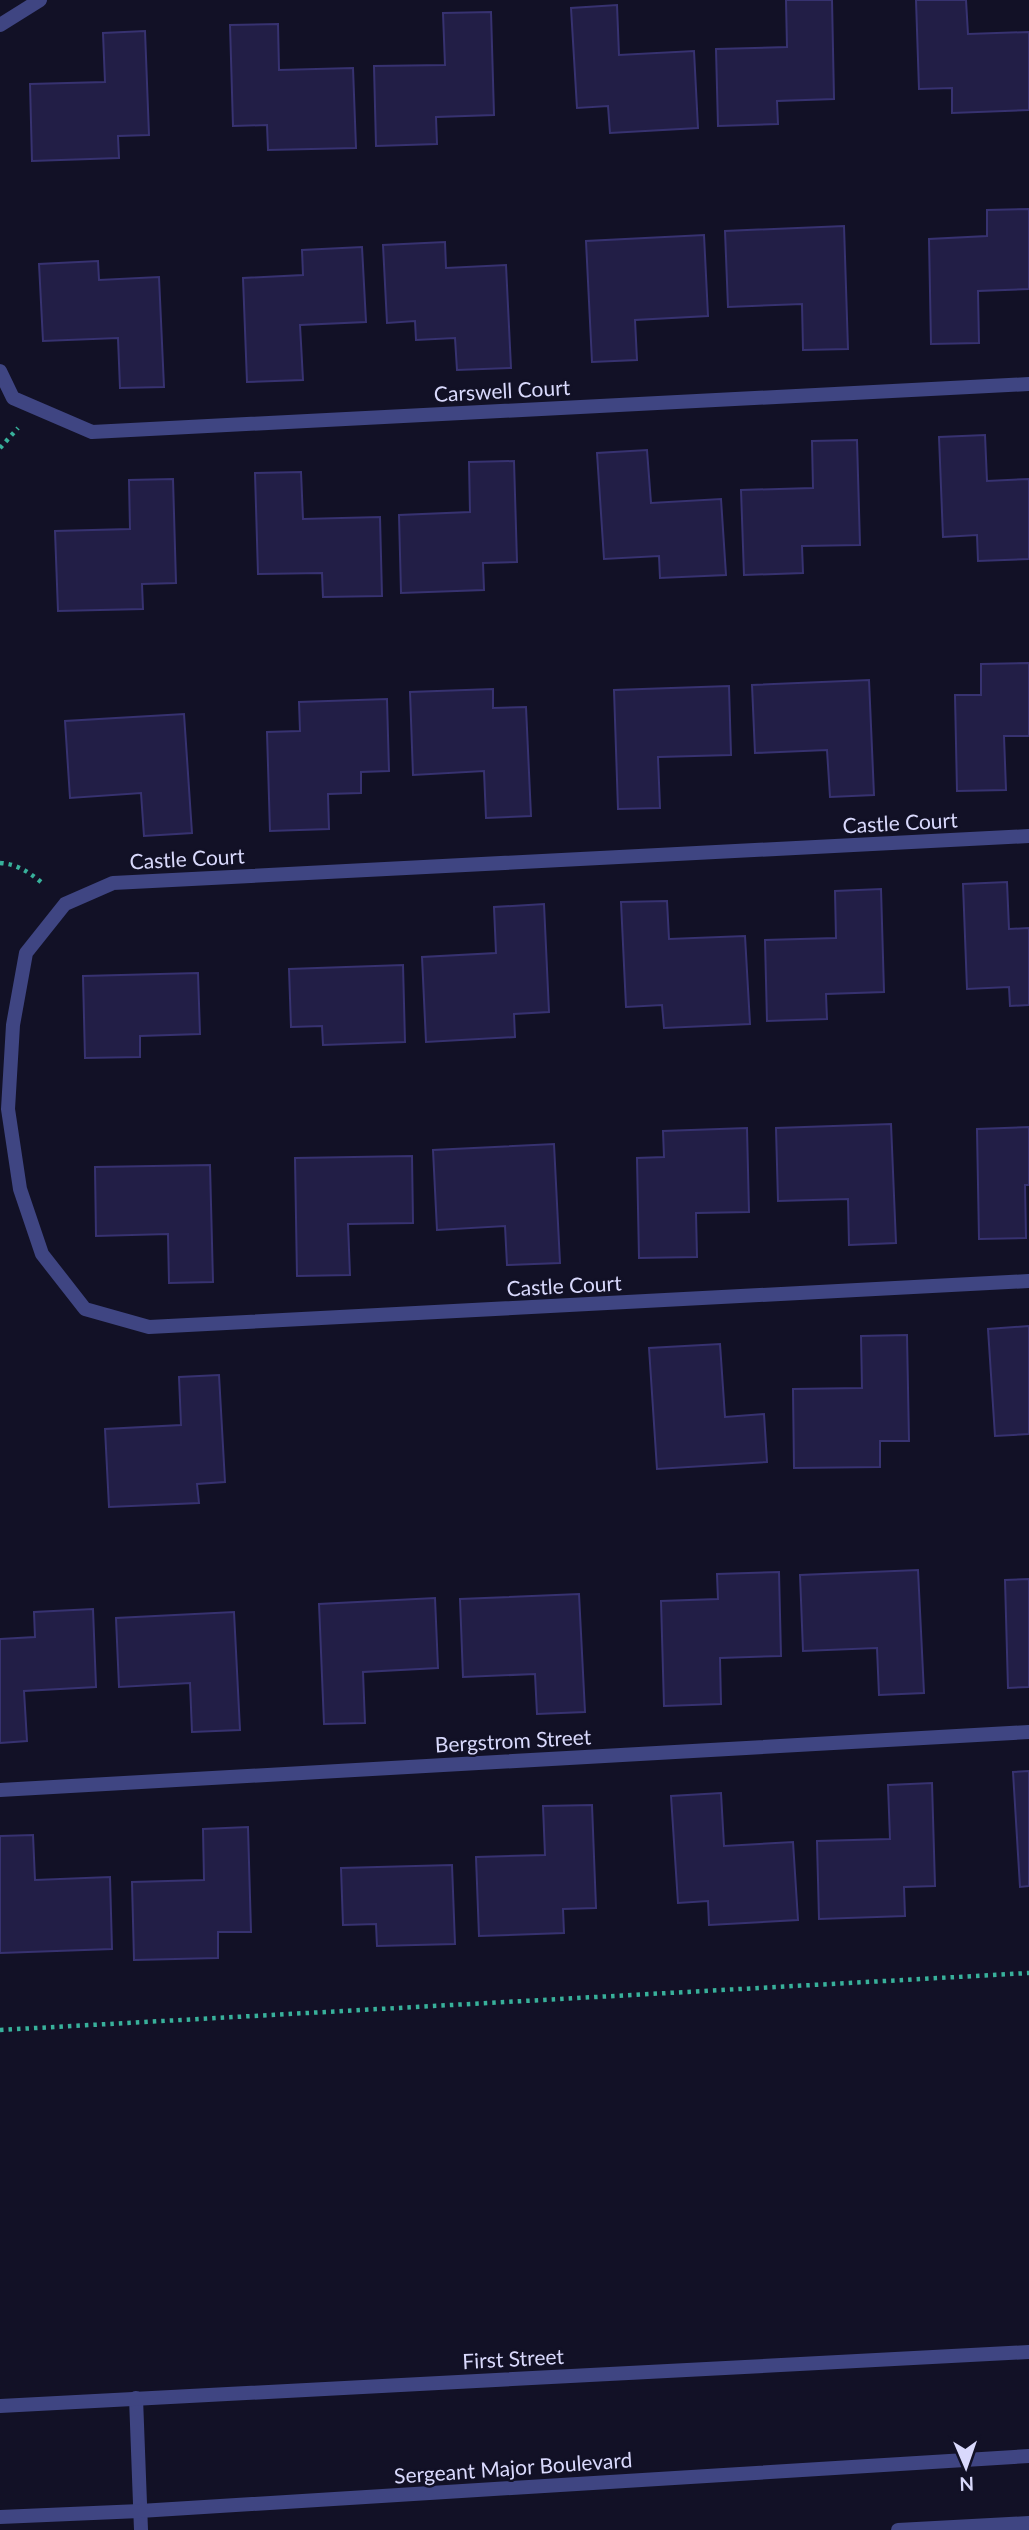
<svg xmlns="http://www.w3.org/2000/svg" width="1029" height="2530" font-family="Lato,sans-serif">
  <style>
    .building { fill: #221e46; stroke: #373270; stroke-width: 2 }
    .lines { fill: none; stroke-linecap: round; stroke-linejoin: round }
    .path { stroke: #38b19b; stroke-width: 4.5; stroke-dasharray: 3.5 5; stroke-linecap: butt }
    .minor { stroke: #3f4582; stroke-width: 14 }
    .tertiary { stroke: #3f4582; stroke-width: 14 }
    .labels { text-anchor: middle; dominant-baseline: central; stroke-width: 5; stroke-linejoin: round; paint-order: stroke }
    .street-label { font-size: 21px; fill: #d9d9fc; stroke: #121126 }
  </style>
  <rect width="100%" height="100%" fill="#121126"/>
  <g class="building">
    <polygon points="786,0 832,0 834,99 777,101 778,124 718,126 716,49 787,47"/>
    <polygon points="916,0 966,0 968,34 1029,32 1029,110 952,113 952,88 919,89"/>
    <polygon points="617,5 619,55 694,51 698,128 610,133 608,106 577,108 571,8"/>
    <polygon points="491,12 494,115 436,117 437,144 376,146 374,66 445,65 443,13"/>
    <polygon points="278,24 279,70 353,68 356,148 268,150 267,125 233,126 230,25"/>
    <polygon points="145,31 149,135 118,136 119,158 32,161 30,84 105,82 103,33"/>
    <polygon points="1029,209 1029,289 978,291 979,343 931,344 929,239 987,236 987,210"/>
    <polygon points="844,226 848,349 803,350 802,304 728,307 725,231"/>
    <polygon points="704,235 708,316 635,320 637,360 592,362 586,241"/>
    <polygon points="445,242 446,268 506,265 511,368 457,370 455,338 416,340 415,321 387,323 383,245"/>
    <polygon points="362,247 366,322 300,325 303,380 247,382 243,278 303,275 302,250"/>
    <polygon points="98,261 99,280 159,277 164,387 120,388 118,338 43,341 39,264"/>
    <polygon points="985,435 987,481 1029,479 1029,559 978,561 977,535 943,537 939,437"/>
    <polygon points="857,440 860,545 802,546 803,573 744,575 741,490 813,488 812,441"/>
    <polygon points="647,450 651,503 721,499 726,575 660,578 659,556 604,559 597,453"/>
    <polygon points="514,461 517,562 483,563 484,590 401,593 399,515 470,512 469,462"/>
    <polygon points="301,472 303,519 380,517 382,596 323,597 322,573 258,574 255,473"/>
    <polygon points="173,479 176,583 142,584 143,609 58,611 55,531 130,529 129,480"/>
    <polygon points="1029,663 1029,736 1004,736 1006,790 957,791 955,695 981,695 981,664"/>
    <polygon points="869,680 874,795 830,797 827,750 755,753 752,685"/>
    <polygon points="729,686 731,755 658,757 660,808 618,809 614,690"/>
    <polygon points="493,689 493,708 526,707 531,816 486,818 484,771 413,775 410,692"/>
    <polygon points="387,699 389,771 361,772 361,793 328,794 329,829 270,831 267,732 300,731 299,702"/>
    <polygon points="184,714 192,833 144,836 141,793 70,798 65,721"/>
    <polygon points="1007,882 1009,929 1029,928 1029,1005 1010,1006 1009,987 967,989 963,884"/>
    <polygon points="881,889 884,992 826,994 827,1019 767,1021 765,940 836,938 835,891"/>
    <polygon points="667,901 669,939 745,936 750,1024 664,1028 662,1005 626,1007 621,902"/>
    <polygon points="544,904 549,1012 514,1014 515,1037 426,1042 422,957 496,953 494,907"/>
    <polygon points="403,965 405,1042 323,1045 322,1026 291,1027 289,969"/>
    <polygon points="198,973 200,1034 140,1036 140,1057 85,1058 83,976"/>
    <polygon points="891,1124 896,1243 849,1245 848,1199 778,1201 776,1128"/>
    <polygon points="1029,1127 1029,1185 1025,1185 1026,1238 979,1239 977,1129"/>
    <polygon points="747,1128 749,1212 696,1213 697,1257 639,1258 637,1158 664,1157 663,1131"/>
    <polygon points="554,1144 560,1263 507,1265 505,1226 437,1230 433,1150"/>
    <polygon points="412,1156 413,1223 348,1224 350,1275 297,1276 295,1158"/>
    <polygon points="210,1165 213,1282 169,1283 168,1234 96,1236 95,1167"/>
    <polygon points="1029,1326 1029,1434 995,1436 988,1329"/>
    <polygon points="907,1335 909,1441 880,1441 880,1467 794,1468 793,1389 862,1388 861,1336"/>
    <polygon points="720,1344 725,1417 764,1414 767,1462 657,1469 649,1348"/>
    <polygon points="219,1375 225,1482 197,1484 199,1503 109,1507 105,1429 181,1425 179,1377"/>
    <polygon points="918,1570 924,1693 879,1695 877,1648 803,1651 800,1575"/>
    <polygon points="779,1572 781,1656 720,1658 721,1704 664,1706 661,1601 718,1599 717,1574"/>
    <polygon points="1029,1579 1029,1687 1008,1688 1005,1580"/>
    <polygon points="579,1594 585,1712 537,1714 535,1674 463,1677 460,1599"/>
    <polygon points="435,1598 438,1668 363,1672 365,1723 324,1724 319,1604"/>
    <polygon points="93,1609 96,1687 24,1691 27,1741 0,1743 0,1639 35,1637 34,1612"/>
    <polygon points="234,1612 240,1730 192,1732 190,1683 119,1687 116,1618"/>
    <polygon points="1029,1771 1029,1886 1020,1887 1013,1772"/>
    <polygon points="932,1783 935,1886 904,1887 905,1916 819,1919 817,1841 890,1839 888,1785"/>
    <polygon points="721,1793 724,1846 793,1842 798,1920 709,1925 708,1901 678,1903 671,1796"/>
    <polygon points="592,1805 596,1908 563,1909 564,1933 479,1936 476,1857 545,1855 543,1806"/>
    <polygon points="248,1827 251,1932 218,1932 218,1958 134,1960 132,1882 204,1880 203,1829"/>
    <polygon points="33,1835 35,1880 110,1877 112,1949 0,1953 0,1836"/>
    <polygon points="452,1865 455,1944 377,1946 376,1924 343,1925 341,1868"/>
  </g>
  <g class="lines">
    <g class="path">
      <polyline points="0,448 18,428"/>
      <path d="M0,863C17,864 29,872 42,883"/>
      <polyline points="0,2030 1029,1973"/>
    </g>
    <g class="minor">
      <polyline points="0,25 40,0"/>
      <polyline points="0,371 13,398 92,432 1029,384"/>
      <polyline points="1029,836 113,883 65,904 26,953 13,1025 8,1109 20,1189 42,1254 85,1309 149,1327 1029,1281"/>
      <polyline points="0,1790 1029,1732"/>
      <polyline points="136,2398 141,2530"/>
      <polyline points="0,2406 1029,2352"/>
    </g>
    <g class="tertiary">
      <polyline points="0,2517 140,2511 1029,2456"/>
      <polyline points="898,2530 1029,2523"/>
    </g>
  </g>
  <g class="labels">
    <g class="street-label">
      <text transform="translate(502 390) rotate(-3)">Carswell Court</text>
      <text transform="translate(900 822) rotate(-3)">Castle Court</text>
      <text transform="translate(187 858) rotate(-3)">Castle Court</text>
      <text transform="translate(564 1285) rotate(-3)">Castle Court</text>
      <text transform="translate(513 1740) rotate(-3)">Bergstrom Street</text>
      <text transform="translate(513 2358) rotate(-3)">First Street</text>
      <text transform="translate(513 2467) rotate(-4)">Sergeant Major Boulevard</text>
    </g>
  </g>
  <g transform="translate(966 2467) rotate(178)" stroke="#121126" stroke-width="5" paint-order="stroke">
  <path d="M0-5L12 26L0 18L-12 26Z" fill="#d9d9fc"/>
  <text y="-10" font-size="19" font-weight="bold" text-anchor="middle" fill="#d9d9fc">N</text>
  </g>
</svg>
